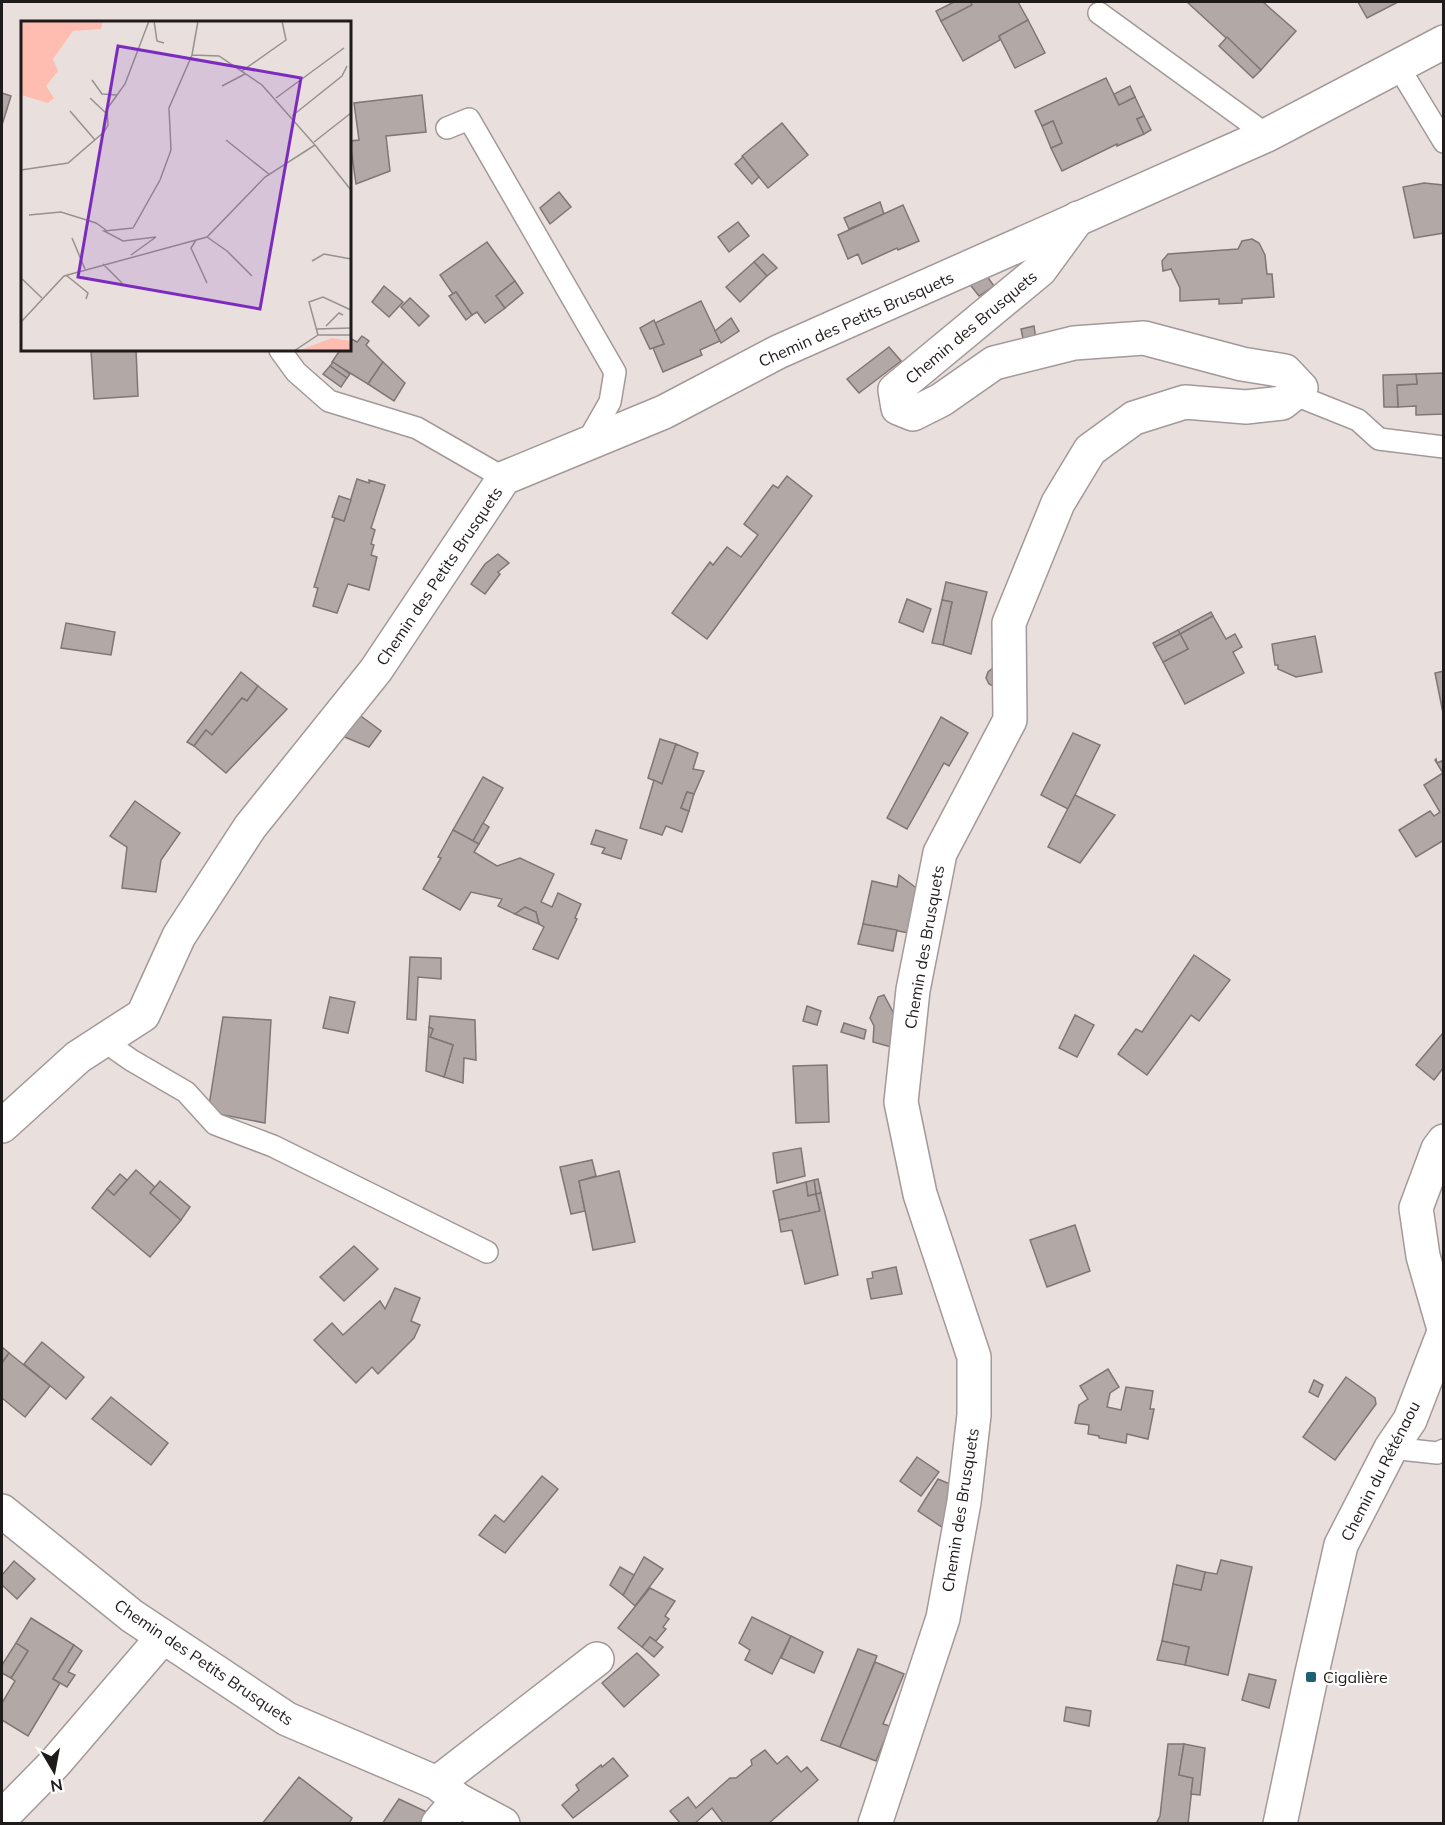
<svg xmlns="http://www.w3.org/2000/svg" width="1445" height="1825" font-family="Mulish,sans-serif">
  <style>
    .building { fill: #b2a9a7; stroke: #7f7675; stroke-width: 1.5 }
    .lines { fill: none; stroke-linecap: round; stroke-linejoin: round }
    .service-casing { stroke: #a39998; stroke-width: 24 }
    .minor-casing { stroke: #a39998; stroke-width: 36 }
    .service { stroke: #fff; stroke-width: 21 }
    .minor { stroke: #fff; stroke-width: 33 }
    .poi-dot { fill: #1e6074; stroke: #fff; stroke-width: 2 }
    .labels { text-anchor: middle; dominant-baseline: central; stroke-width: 4.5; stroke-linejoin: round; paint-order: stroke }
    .street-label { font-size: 16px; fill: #1f1b1a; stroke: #fff }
    .poi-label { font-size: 16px; fill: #1f1b1a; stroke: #fff; text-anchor: start }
    .inset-road { fill: none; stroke: #98918f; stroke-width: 1.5 }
    .view { fill: #7b2cbf; fill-opacity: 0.15; stroke: #7b2cbf; stroke-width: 3 }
    .inset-edge { fill: none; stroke: #1f1b1a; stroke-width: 3 }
  </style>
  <rect width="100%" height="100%" fill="#e9dfdd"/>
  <g class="building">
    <polygon points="954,2 971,2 972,5 941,21 936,11"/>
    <polygon points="971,2 1018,2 1028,20 999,36 1000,40 963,61 941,21 972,5"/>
    <polygon points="1187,2 1263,2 1296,31 1261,70"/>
    <polygon points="1358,2 1398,2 1367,18"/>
    <polygon points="1028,20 1045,53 1015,68 999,36"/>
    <polygon points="1227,37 1261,70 1253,78 1219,46"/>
    <polygon points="1106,78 1119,105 1135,97 1144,116 1137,119 1144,134 1117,146 1117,144 1062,171 1051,148 1062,143 1053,121 1042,126 1035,111"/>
    <polygon points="1130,86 1135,97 1119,105 1114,94"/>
    <polygon points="2,93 11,96 2,125"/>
    <polygon points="422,95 426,132 386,136 390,171 356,184 350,141 359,140 354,103"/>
    <polygon points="1144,116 1151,130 1144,134 1137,119"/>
    <polygon points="1053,121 1062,143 1051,148 1042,126"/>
    <polygon points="782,123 808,155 768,188 742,156"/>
    <polygon points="743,157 759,177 752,184 735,164"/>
    <polygon points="1424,183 1443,185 1444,233 1414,238 1403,187"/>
    <polygon points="559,192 571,207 550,224 540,208"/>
    <polygon points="880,202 884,214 849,229 844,218"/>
    <polygon points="903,205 919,241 898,250 897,248 862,264 858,254 848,259 838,235"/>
    <polygon points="738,222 749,236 729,252 718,237"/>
    <polygon points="1252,239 1259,243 1265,255 1267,274 1272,274 1274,297 1242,299 1242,303 1219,304 1219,299 1180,301 1180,288 1171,269 1163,271 1162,261 1168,254 1238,249 1242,241"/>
    <polygon points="487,242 515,281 496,296 505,308 485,323 477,312 472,315 456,292 453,294 440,275"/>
    <polygon points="763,254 777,268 767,276 754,262"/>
    <polygon points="754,262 767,276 740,302 726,287"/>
    <polygon points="984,272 994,286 979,296 968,282"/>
    <polygon points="515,281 523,293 505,308 496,296"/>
    <polygon points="384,286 403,302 389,317 372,302"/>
    <polygon points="456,292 472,315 466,320 449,296"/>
    <polygon points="410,298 429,316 419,326 401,307"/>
    <polygon points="701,301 720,341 700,350 702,355 663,372 653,348 664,344 655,323"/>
    <polygon points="731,318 739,331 721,343 715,331"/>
    <polygon points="654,320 664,344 650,349 640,328"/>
    <polygon points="1034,326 1036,340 1024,343 1021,329"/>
    <polygon points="362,336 369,341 366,345 383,362 368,384 332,362 340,350 350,350 350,338 357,342"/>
    <polygon points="889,347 901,361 859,393 847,379"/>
    <polygon points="91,350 136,350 138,396 94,399"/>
    <polygon points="333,362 350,374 347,378 330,366"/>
    <polygon points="383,362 405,383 394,401 368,384"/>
    <polygon points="330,366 347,378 341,387 323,374"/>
    <polygon points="1444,373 1444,414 1416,415 1416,406 1398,407 1397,385 1417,384 1416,374"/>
    <polygon points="1416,374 1417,384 1397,385 1398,407 1384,407 1383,375"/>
    <polygon points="787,476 812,496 707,639 672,613 710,562 713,565 727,547 741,557 758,535 744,524 773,485 778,488"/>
    <polygon points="357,479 369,483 369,480 385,485 371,528 375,530 371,544 374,545 371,555 377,557 369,590 348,584 337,613 313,606 318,588 314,587 335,518 344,521"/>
    <polygon points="339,496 351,500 344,521 332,517"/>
    <polygon points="498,554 509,563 498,572 500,574 485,594 471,584 485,564"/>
    <polygon points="946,582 987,592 971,654 943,645 952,602 942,600"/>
    <polygon points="907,599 931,609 923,632 899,622"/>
    <polygon points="942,600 952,602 943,645 932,643"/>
    <polygon points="1211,612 1213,616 1180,634 1178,630"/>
    <polygon points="1213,616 1226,639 1235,634 1242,647 1233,652 1244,673 1185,704 1163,662 1188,649 1180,634"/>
    <polygon points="66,623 115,632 111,655 61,648"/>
    <polygon points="1178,630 1180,634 1155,647 1153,643"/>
    <polygon points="1180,634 1188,649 1163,662 1155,647"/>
    <polygon points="1315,636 1322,672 1296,677 1278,669 1278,665 1275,665 1272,644"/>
    <polygon points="993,668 995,687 989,684 986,678 988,672"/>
    <polygon points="1444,671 1444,713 1443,713 1435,673"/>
    <polygon points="241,672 258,686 247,701 242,698 212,735 206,730 194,746 187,742"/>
    <polygon points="258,686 287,709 226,773 194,746 206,730 212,735 242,698 247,701"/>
    <polygon points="358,714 381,731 369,747 342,736"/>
    <polygon points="941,717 968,733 949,766 944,763 907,829 887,818"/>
    <polygon points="1073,733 1100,745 1068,809 1041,795"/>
    <polygon points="660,739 676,744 662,784 648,778"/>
    <polygon points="676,744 698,753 693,769 704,771 694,794 687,792 681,808 689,811 682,832 666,826 662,835 640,828 654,780 662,784"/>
    <polygon points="1436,759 1437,763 1444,760 1444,840 1416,857 1399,830 1430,811 1434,816 1440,812 1424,785 1443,773 1435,760"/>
    <polygon points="483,777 503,788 473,841 453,830"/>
    <polygon points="687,792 694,794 689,811 681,808"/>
    <polygon points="1075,795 1115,815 1080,863 1048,847"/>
    <polygon points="135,801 180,833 161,860 156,892 122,888 127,847 110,836"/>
    <polygon points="483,823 489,827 479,844 473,841"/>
    <polygon points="453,830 479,844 474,852 497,866 520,858 554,874 541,902 552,907 558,893 581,904 575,918 577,919 558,959 533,949 544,927 539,924 536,912 525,907 515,914 498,906 502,899 471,892 460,910 423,889 441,858 438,857"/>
    <polygon points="596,830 627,840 621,859 602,853 605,848 591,844"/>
    <polygon points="899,875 923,893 914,934 863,924 872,881 897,887"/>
    <polygon points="525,907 536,912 539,924 515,914"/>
    <polygon points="863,924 897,930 893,951 858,944"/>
    <polygon points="1194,955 1230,980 1199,1021 1191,1015 1147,1075 1118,1054 1136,1029 1142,1032"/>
    <polygon points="410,957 441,958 441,979 418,977 416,1020 407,1019"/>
    <polygon points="884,995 893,1012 907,1011 902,1050 873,1042 874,1026 870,1018 878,997"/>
    <polygon points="330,997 355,1002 348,1033 323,1028"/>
    <polygon points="807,1006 821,1011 817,1025 803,1021"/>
    <polygon points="1075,1015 1094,1025 1077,1057 1059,1048"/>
    <polygon points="430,1016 475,1020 476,1060 464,1058 463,1083 444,1077 453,1045 430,1037 433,1029 429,1027"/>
    <polygon points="223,1017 271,1020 265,1123 208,1112"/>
    <polygon points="844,1023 866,1030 864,1039 841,1032"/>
    <polygon points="429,1027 433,1029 430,1037 453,1045 444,1077 426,1071"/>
    <polygon points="1443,1033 1444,1067 1434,1080 1416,1065"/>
    <polygon points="827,1065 829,1122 796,1123 793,1066"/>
    <polygon points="801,1148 805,1176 777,1183 773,1153"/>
    <polygon points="592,1160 596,1176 579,1181 585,1211 571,1214 560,1167"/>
    <polygon points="136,1170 155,1187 150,1193 181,1220 150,1257 92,1208 107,1189 114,1195"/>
    <polygon points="619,1171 635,1242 593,1250 579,1181"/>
    <polygon points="120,1174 127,1180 114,1195 107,1189"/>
    <polygon points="818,1179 821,1193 816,1194 814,1180"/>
    <polygon points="814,1180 816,1194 808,1196 806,1182"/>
    <polygon points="160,1181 190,1207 181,1220 150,1193"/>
    <polygon points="806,1182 808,1196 816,1194 820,1211 779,1220 773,1191"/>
    <polygon points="821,1193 838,1275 805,1284 792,1230 781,1232 779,1220 820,1211 816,1194"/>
    <polygon points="1075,1225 1090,1271 1047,1287 1030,1240"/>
    <polygon points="354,1246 378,1269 344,1301 320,1277"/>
    <polygon points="896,1267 902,1294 871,1299 867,1279 873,1278 872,1272"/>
    <polygon points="395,1288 420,1298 411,1321 420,1325 414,1338 378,1374 372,1367 356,1383 314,1340 332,1323 343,1335 380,1301 385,1309"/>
    <polygon points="42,1342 84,1377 66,1399 24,1364"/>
    <polygon points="2,1347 9,1353 2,1363"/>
    <polygon points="9,1353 50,1386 25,1417 2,1398 2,1363"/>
    <polygon points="1108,1369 1119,1387 1110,1393 1107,1407 1121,1410 1126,1387 1153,1391 1150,1409 1154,1409 1148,1439 1127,1434 1126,1443 1099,1438 1099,1436 1088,1434 1089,1425 1075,1423 1079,1405 1088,1399 1080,1386"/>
    <polygon points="1346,1377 1375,1398 1376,1404 1335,1460 1303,1437"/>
    <polygon points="1314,1380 1323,1385 1318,1397 1309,1392"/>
    <polygon points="111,1397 168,1443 151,1465 92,1419"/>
    <polygon points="917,1457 939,1472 921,1496 900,1481"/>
    <polygon points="542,1476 558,1489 505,1553 479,1535 495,1515 504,1522"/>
    <polygon points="938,1479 959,1488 952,1534 918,1511"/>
    <polygon points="644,1557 663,1569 635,1606 623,1595"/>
    <polygon points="1221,1560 1252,1567 1228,1675 1185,1665 1189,1647 1162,1641 1173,1584 1201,1590 1205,1572 1217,1574"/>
    <polygon points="14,1561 35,1579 17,1599 2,1585 2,1575"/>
    <polygon points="1177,1565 1205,1572 1201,1590 1173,1584"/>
    <polygon points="620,1567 634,1575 623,1595 610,1585"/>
    <polygon points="650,1588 675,1601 665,1616 669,1619 663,1627 666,1629 656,1641 650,1637 642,1647 618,1628"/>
    <polygon points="752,1617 791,1636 772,1674 745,1660 750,1650 739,1643"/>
    <polygon points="31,1618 74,1645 53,1679 60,1683 28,1736 2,1720 2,1703 15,1681 11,1678 28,1651 16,1643"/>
    <polygon points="791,1636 823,1652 814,1673 781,1658"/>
    <polygon points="650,1637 663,1647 654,1657 642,1647"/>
    <polygon points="1162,1641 1189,1647 1185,1665 1157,1660"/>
    <polygon points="16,1643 28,1651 11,1678 2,1673 2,1665"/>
    <polygon points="74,1645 82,1651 68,1672 75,1675 67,1687 53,1679"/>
    <polygon points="858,1649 877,1656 840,1747 821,1740"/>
    <polygon points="637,1653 659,1675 624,1707 602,1683"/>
    <polygon points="875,1662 904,1674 883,1724 890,1726 876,1761 840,1747"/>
    <polygon points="1249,1674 1276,1680 1269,1708 1242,1700"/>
    <polygon points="1066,1707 1091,1711 1089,1726 1064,1721"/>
    <polygon points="1168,1744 1184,1744 1179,1775 1193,1778 1188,1824 1156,1824 1160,1816"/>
    <polygon points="1184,1744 1205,1748 1200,1795 1191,1794 1193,1778 1179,1775"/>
    <polygon points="765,1750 777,1764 787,1756 801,1772 807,1767 818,1780 768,1824 724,1824 712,1808 694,1824 681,1824 670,1811 688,1797 696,1808 730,1778 736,1778 752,1765 751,1760"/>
    <polygon points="613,1758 628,1776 573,1818 562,1805 579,1790 576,1785 601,1765 602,1767"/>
    <polygon points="299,1777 352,1818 349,1824 262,1824"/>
    <polygon points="399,1799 431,1814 425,1824 382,1824"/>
  </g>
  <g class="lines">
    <g class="service-casing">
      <g id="service">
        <polyline points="1099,13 1267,135"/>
        <polyline points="1398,66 1444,142"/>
        <polyline points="447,128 469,119 615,372 610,402 586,444"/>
        <polyline points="280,350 296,372 329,401 417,428 504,478"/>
        <polyline points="1293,394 1358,420 1379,439 1444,447"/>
        <polyline points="104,1041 131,1060 186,1092 215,1124 273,1146 487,1252"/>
        <polyline points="1391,1448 1437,1453 1444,1450"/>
      </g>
    </g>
    <g class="minor-casing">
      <g id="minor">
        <polyline points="2,1126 78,1057 143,1015 179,936 250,827 376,670 504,478 664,412 778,352 1267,135 1444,42"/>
        <polyline points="1444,1141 1438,1149 1416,1208 1423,1256 1444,1329"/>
        <polyline points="2,1511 132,1616 287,1719 437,1783 458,1800 503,1824"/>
        <polyline points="437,1783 597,1659"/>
        <polyline points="2,1817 55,1763 163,1637"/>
        <polyline points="438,1824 458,1800"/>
        <polyline points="875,1824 943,1618 964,1502 974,1415 974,1357 920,1194 901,1102 913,990 940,853 1010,720 1009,623 1058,503 1090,450 1134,418 1185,402 1246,407 1282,403 1301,388 1285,371 1242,364 1144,338 1074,343 994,363 941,400 913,414 898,408 895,390 1040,270 1078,218"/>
        <polyline points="1280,1824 1311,1677 1341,1545 1391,1448 1410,1420 1444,1332"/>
      </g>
    </g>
    <use href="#service" class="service"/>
    <use href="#minor" class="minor"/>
  </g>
  <rect class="poi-dot" x="1305" y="1671" width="12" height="12" rx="3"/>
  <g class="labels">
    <g class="street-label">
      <text transform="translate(856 319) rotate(-24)">Chemin des Petits Brusquets</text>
      <text transform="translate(971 327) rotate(-40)">Chemin des Brusquets</text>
      <text transform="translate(439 576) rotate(-56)">Chemin des Petits Brusquets</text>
      <text transform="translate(924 947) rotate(-80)">Chemin des Brusquets</text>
      <text transform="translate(1380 1471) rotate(-63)">Chemin du Réténaou</text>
      <text transform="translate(960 1510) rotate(-81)">Chemin des Brusquets</text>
      <text transform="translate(204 1662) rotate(34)">Chemin des Petits Brusquets</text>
    </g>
    <g class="poi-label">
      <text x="1323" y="1677">Cigalière</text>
    </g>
  </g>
  <g transform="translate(21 21)">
    <rect width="330" height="330" fill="#e9dfdd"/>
    <path d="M0,0H82L80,8L52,10L32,38L37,50L25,65L33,77L27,82L0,74ZM311,317L330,320V330H277Z" fill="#ffbdb2"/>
    <path class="inset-road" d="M133,0L136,20L143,22M221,50L265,19L261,0M71,59L81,73L96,74M201,65L224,53M69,77L87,94M255,77L323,27M49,90L74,119M271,95L321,55L326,45M205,119L249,154M293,121L330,92M294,124L330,169M0,149L47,142L83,111L87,104L86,88L104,63L128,0M8,194L40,191L75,202L85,209M186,216L206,230L231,255M51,217L64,248M175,219L170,227L186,262M110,234L135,216L102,220L83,210L112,207L139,159L150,129L148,87L171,34L177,0M291,240L303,233L330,238M82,243L101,262M45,254L67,272L65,278M0,257L21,277M0,301L43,255L186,216L244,156L294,124L241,64L198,35L171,34M305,305L318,292L322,294M295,308L330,307M297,314L288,281L302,276L330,289M273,330L297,314H330"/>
    <path class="view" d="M97,25L280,57L239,288L57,256Z"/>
    <rect width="330" height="330" class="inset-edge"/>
  </g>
  <rect width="1445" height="1825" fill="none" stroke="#1f1b1a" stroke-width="6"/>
  <g transform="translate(54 1771) rotate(170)" stroke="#ffffff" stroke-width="4.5" paint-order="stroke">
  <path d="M0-4.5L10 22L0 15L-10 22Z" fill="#1f1b1a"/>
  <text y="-9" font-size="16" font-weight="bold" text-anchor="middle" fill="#1f1b1a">N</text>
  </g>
</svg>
